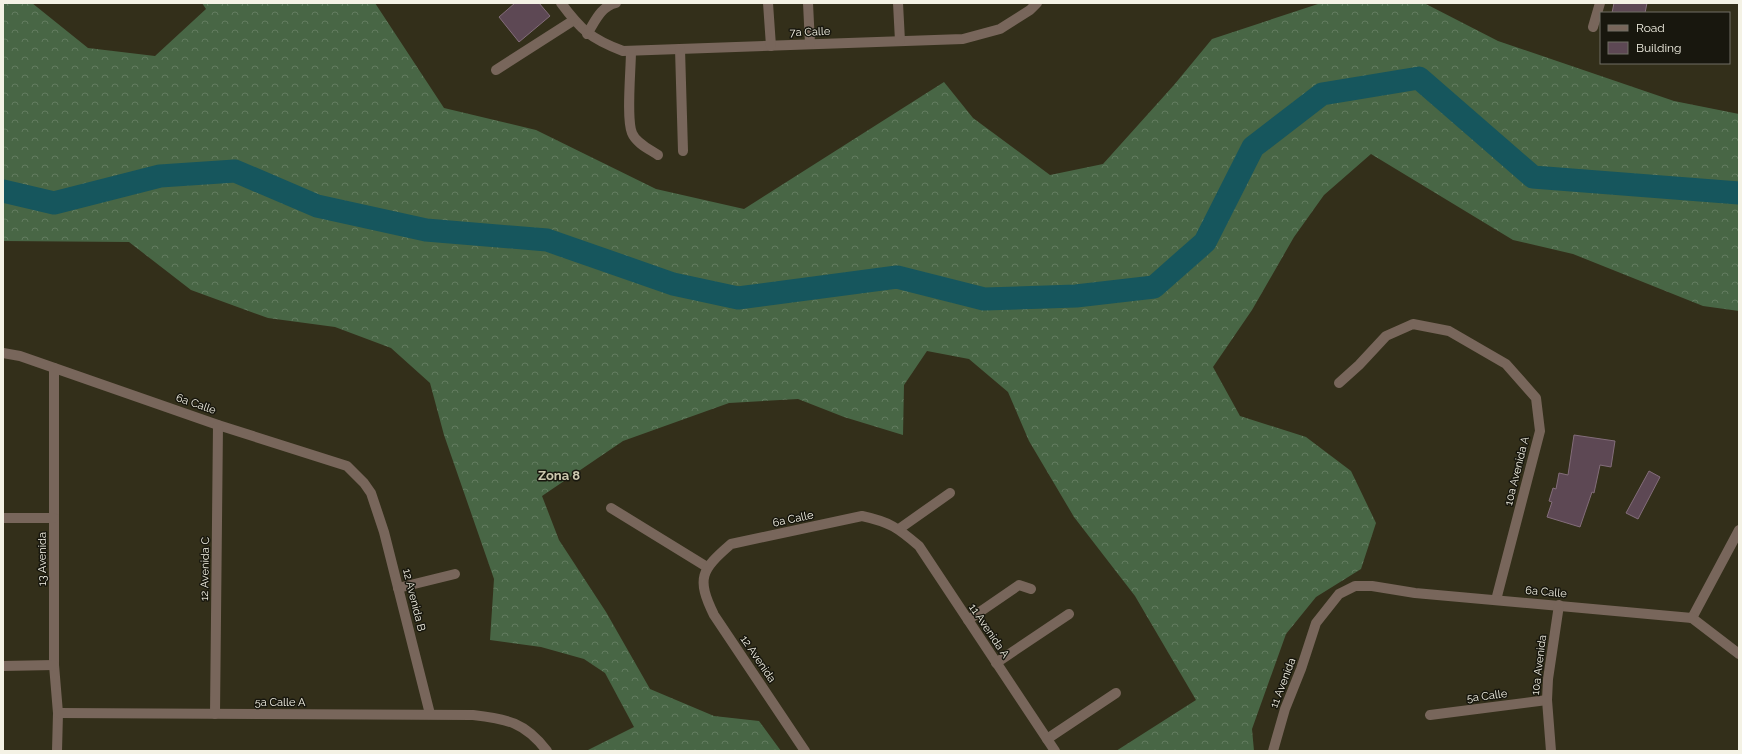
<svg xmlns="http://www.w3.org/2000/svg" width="1742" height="754" font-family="Raleway,sans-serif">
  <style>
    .forest { fill: url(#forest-crowns) }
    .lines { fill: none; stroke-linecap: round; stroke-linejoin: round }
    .river { stroke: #16565d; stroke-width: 23 }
    .building { fill: #5d4854; stroke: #836d7a }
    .minor { stroke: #78665b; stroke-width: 10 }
    .labels { text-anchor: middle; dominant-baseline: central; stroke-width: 3; stroke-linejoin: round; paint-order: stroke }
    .street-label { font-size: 11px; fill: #f4f2e5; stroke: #18170e }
    .quarter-label { font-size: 13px; font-weight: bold; fill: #cdc9b0; stroke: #18170e }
  </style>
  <defs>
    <pattern id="forest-crowns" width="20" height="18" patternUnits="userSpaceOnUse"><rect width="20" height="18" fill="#486645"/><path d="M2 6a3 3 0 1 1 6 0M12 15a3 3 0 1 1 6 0" fill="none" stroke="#637c60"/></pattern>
  </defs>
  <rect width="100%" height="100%" fill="#332f1a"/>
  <polygon class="forest" points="3,3 32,3 88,48 155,56 206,9 202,3 375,3 444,108 536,130 656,189 744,209 944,82 973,118 1050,175 1103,164 1174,85 1212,39 1321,3 1424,3 1498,41 1674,101 1739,114 1739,311 1703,306 1573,254 1513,240 1371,154 1324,195 1294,237 1252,310 1213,367 1240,416 1306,437 1351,471 1376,523 1361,569 1316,597 1286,634 1252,729 1254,751 1116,751 1196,700 1135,596 1074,517 1029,441 1008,392 969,359 927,351 904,385 903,435 844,417 798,399 729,403 623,441 542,496 559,540 606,612 650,689 714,716 759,721 781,751 586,751 634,727 605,673 584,659 541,647 490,640 494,579 444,435 430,383 391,348 335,327 268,318 191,290 129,242 3,241"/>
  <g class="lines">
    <polyline class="river" points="3,191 54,203 160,176 235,171 317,206 426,230 547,240 673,284 738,298 897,277 984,299 1076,296 1154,287 1205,242 1253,147 1322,94 1419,78 1533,177 1739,193"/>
  </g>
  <g class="building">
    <polygon points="515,3 539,3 550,16 519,42 499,17"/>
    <polygon points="1614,3 1647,3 1645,13 1612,13"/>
    <polygon points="1574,435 1615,441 1611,467 1600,465 1594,493 1592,492 1580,527 1547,517 1552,502 1549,501 1553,488 1556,489 1559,473 1568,475"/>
    <polygon points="1649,471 1660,477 1638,519 1626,513"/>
  </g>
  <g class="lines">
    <g class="minor">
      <path d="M561,3C581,30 591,39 623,51L963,39L1000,29L1030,10L1037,3"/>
      <polyline points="768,3 771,46"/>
      <polyline points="808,3 810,44"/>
      <polyline points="898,3 900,41"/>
      <polyline points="1593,27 1600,3"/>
      <path d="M587,34C595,22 600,7 616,3"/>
      <polyline points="680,49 683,151"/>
      <path d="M631,51C631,69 626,119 632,133C636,143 649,149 658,155"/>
      <polyline points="496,70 574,20"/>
      <polyline points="3,353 20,356 218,425 347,466 364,483 371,493 384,532 430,714"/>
      <polyline points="54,368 54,665 58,713 57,751"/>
      <polyline points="1339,383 1359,365 1386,336 1413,324 1449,331 1506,364 1536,398 1540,431 1496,600"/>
      <polyline points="611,508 707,567"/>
      <polyline points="3,518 54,518"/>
      <polyline points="899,529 950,493"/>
      <polyline points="398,588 455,574"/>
      <polyline points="1692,618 1739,530"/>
      <polyline points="1692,618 1739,654"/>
      <polyline points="968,620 1019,585 1031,589"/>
      <polyline points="996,663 1069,614"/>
      <polyline points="3,666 54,665"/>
      <path d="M58,713L473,715C507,719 525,722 547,751"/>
      <polyline points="215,714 218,425"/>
      <polyline points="1430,715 1547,700"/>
      <polyline points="1047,739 1116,693"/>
      <path d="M805,751L714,615C696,578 701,570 731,544L862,516C890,522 898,528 919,546L1055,751"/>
      <polyline points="1273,751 1285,709 1301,669 1316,623 1339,594 1355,586 1372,586 1415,593 1692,618"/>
      <polyline points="1551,751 1547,700 1548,679 1559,605"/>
    </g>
  </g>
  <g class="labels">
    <g class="street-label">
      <text transform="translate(810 32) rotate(-2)">7a Calle</text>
      <text transform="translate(196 404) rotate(19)">6a Calle</text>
      <text transform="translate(1517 471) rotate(-76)">10a Avenida A</text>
      <text transform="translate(793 519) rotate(-12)">6a Calle</text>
      <text transform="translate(42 559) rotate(-90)">13 Avenida</text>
      <text transform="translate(205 569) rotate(-89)">12 Avenida C</text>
      <text transform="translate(1546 592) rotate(5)">6a Calle</text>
      <text transform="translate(414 600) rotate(76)">12 Avenida B</text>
      <text transform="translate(989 631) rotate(56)">11 Avenida A</text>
      <text transform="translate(758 659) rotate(56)">12 Avenida</text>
      <text transform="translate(1539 665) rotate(-83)">10a Avenida</text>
      <text transform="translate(1283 683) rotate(-69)">11 Avenida</text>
      <text transform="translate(1487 696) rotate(-7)">5a Calle</text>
      <text x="280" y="702">5a Calle A</text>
    </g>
    <g class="quarter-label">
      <text x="559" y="475">Zona 8</text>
    </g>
  </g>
  <rect width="1742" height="754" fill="none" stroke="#f4f2e5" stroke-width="8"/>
  <rect x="1600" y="12" width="130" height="52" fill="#18170e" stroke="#706f64"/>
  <rect x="1608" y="25" width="20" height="6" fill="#78665b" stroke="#706f64"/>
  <text x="1636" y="32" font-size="12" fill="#f4f2e5">Road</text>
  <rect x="1608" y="42" width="20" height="12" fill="#5d4854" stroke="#706f64"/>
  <text x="1636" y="52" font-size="12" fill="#f4f2e5">Building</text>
</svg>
